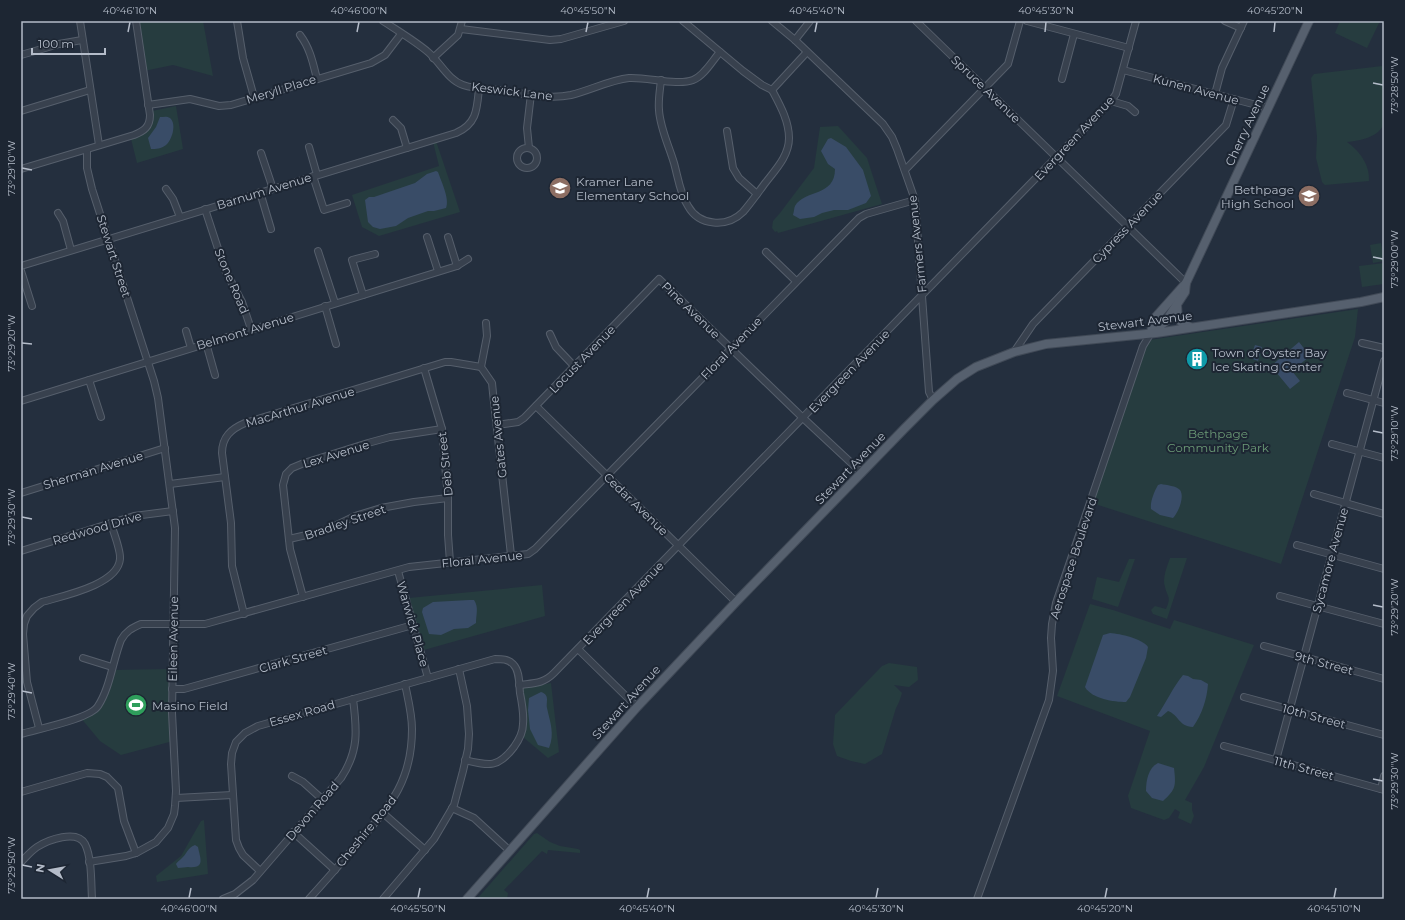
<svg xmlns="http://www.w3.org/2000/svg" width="1405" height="920" font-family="Montserrat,sans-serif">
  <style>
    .green { fill: #263c3f }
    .water { fill: #394c67 }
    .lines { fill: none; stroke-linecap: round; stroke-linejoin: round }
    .minor-casing { stroke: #565f6c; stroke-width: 8 }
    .major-casing { stroke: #414a57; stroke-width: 10 }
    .minor { stroke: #38414e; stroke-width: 6 }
    .major { stroke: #56606e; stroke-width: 8 }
    .ticks { fill: none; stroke: #b4bcc9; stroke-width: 1.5 }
    .labels { text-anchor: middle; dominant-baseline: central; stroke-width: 4; stroke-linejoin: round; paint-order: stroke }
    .street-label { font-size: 12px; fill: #b4bcc9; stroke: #1d2633 }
    .poi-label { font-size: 12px; fill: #b4bcc9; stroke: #1d2633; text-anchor: start }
    .park-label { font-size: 12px; fill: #6b9a76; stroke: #1d2633 }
    .neatline { fill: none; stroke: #b4bcc9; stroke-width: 1.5 }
    .ticks-label { font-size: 10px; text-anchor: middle; fill: #b4bcc9 }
  </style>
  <rect width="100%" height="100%" fill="#242f3e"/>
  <g class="green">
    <polygon points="136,21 203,21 213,76 173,65 144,71"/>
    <polygon points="1340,21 1380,21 1367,48 1335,33"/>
    <path d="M1382,66C1384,81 1384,95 1384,110C1384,114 1385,119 1384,123C1380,137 1359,141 1347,142C1359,151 1370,164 1369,181L1325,185L1322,182L1316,158L1317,137L1311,78L1314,74Z"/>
    <path d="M176,106L183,149L137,163L131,139C147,134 155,129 152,111Z"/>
    <polygon points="838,126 867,158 882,204 778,233 777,231 775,232 772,228 773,221 780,213 814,168 820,127"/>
    <polygon points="436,141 460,212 379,236 362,227 352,195 439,166 433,142"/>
    <polygon points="1381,243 1384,261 1373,263 1370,245"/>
    <polygon points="1384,263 1384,284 1362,287 1359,266"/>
    <polygon points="1358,309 1355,337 1281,564 1092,503 1149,340"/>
    <path d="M1170,558H1187L1167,619L1153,614L1151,610L1155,606L1166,609C1172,596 1167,597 1165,587C1162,578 1167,567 1170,558Z"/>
    <polygon points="1129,559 1135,559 1118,607 1092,599 1097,577 1119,582"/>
    <polygon points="542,585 545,616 424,650 409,598"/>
    <polygon points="1090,604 1113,610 1170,629 1174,620 1254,645 1204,767 1185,800 1192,803 1192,810 1194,816 1191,824 1178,818 1180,812 1175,809 1169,818 1164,820 1131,808 1128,796 1150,731 1057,696"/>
    <polygon points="889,663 917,667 918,680 909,687 894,685 902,693 899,702 896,708 882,754 865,764 851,761 837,756 833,744 835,715 882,666"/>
    <polygon points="172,669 173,741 121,755 100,741 80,717 97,708 111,670"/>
    <polygon points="551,683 559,752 548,758 523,737 522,688"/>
    <polygon points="204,820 208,874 157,882 156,876 181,856 201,821"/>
    <polygon points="537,833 550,842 560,846 578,849 580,850 580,853 548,850 547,854 542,851 504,890 508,893 507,899 477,899 534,834"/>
  </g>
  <g class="water">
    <path d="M160,117C164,117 167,116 170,118C177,124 172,140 166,145C161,149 156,149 151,149L148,138L156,127Z"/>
    <path d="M831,138L846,147L863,170L871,196L866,203L848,210H834L822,213L814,217L800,219L793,215C794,212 794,208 795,206C805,189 835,197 835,169L828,164L821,151L828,139Z"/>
    <path d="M436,171L438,172C441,181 450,199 446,208L434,211H428L408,218L396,226L380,229L373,227L368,222L365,200L369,197H374L415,183L427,174Z"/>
    <polygon points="1299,342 1310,356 1292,371 1300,381 1290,389 1271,366"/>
    <polygon points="1255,345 1262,347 1258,361 1250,358"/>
    <path d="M1161,484C1166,485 1177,486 1180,490C1185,497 1178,513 1173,518L1160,515L1151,509C1150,502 1154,492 1158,485Z"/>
    <path d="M469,600H474C479,607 476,615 476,623L468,628L454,629L441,635L429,634L422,612L423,608L433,602Z"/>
    <path d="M1110,633C1121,634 1141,638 1148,647L1146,658L1130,697L1126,702C1114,702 1092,699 1085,687L1103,635Z"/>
    <path d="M1183,675L1188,676L1193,679L1201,680L1208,684C1207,699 1202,714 1193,727C1178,726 1179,715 1168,711L1161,717L1157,716C1166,703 1173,687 1183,675Z"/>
    <path d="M541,692C550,695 546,701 547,708C550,722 555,734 549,748L538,745L530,729L528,710L529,698Z"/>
    <path d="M1158,763L1174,768C1176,786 1176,789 1163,801L1152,798L1146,791C1146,781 1148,768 1158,763Z"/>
    <path d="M195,845L198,847C200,858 206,869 188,867C185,867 182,868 178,868L176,864C177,862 179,861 181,859C187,854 187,848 195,845Z"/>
  </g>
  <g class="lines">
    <g class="minor-casing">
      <g id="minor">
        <polyline points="80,21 99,145"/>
        <polyline points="237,21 243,58 254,97"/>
        <path d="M383,21C398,31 415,41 428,52C440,62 448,80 463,85C474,89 487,89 499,90C522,93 548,100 571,95C591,90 610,80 629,78C648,77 677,86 693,80C704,76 712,61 720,52"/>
        <polyline points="683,21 743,71 762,85 772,90"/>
        <polyline points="772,21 795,40 883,124 892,137 897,149 915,200 929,392 933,400"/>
        <polyline points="916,21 1186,283"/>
        <polyline points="1027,21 1129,48"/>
        <polyline points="1225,21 1241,28"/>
        <polyline points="461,29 550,40 561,39 624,21"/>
        <path d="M300,35C310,48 313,63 317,79"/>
        <polyline points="795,40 810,21"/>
        <polyline points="21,55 59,44 82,40"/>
        <polyline points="433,58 458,35 462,21"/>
        <polyline points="1123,70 1268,108"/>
        <polyline points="1062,79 1074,34"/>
        <path d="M661,80C660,90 658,100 659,110C660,128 669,146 674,163C678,177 680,194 688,206C699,226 727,228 743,212C750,204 757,194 763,186C774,171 789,157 789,138C789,121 780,105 772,90"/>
        <polyline points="772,90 807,52"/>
        <polyline points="1215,94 1222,68 1244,21"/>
        <polyline points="1111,101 1128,106 1135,112"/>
        <polyline points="148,105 190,99 219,106 231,105 371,63 385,55 401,34"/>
        <polyline points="21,111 90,90"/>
        <polyline points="393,120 401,128 407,148"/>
        <polyline points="727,131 733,168 739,178 757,194"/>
        <polyline points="309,147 317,175"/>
        <polyline points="529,148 527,128 531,94"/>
        <circle cx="527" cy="158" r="10"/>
        <polyline points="87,150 87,168 92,189 154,381 158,398 175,528 172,713 176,791 175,806 174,814 168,828 156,842 136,853 126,856 89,862"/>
        <polyline points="261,153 273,189"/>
        <path d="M21,169L134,135C144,131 150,127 150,115L136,21"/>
        <polyline points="905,170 1008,64 1020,21"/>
        <polyline points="313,176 324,210 347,203"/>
        <polyline points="166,189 173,199 180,217"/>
        <polyline points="260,192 271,229"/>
        <polyline points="205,209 225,270 242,302 251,329"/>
        <polyline points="58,213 63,221 71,250"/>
        <polyline points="427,237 438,271"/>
        <polyline points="448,237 457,266"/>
        <polyline points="318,251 335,303"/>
        <polyline points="766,252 796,281"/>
        <path d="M21,266L456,133C477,124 477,109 479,88"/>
        <polyline points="21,271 32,306"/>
        <polyline points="363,295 352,260 375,254"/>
        <polyline points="325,306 336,344"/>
        <polyline points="486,323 487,336 481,367 492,383 493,393 511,555"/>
        <polyline points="186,331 191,348"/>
        <polyline points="550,334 556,347 574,366"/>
        <polyline points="206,343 215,375"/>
        <polyline points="1362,343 1384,348"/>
        <polyline points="1014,352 1033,324 1226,125 1234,99"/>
        <polyline points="424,368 442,429 448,498 448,535 450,562"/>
        <polyline points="89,380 101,417"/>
        <polyline points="1347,393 1384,403"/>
        <polyline points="21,401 457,266 468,259"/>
        <polyline points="536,406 736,602"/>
        <polyline points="497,425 518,422 524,418 659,279 803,418 862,473"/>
        <polyline points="1332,444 1384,458"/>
        <polyline points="170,484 225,477"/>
        <polyline points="21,493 165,448"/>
        <polyline points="1314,494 1384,514"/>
        <polyline points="289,539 324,531 355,516 381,508 414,502 448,498"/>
        <polyline points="1297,545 1384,569"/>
        <polyline points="21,551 134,516 173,511"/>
        <polyline points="398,571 428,678"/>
        <polyline points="1280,596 1384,624"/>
        <polyline points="303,597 290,549 283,485 286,474 292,468 304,463 368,443 390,437 442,429"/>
        <path d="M244,614L232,566L231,523L222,453C222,437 231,429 245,423L445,362H451L481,367"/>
        <polyline points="1264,646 1384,679"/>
        <polyline points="578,649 637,707"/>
        <polyline points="83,658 112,667"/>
        <path d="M519,685C534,683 543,684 554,673L1111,101L1116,94L1136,21"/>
        <polyline points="172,689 184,689 413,625"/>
        <polyline points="1244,697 1384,735"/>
        <path d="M39,728L27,682L23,634L24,624L27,616L34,608L42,602C62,596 118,585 120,559C121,550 113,532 111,523"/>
        <path d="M21,734C37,729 90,719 98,706C110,688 113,660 121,640C126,631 132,628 141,624H205L409,567L528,554L535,549L859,218L866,214L915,200"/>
        <polyline points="1224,746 1384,790"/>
        <polyline points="1276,760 1384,361"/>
        <polyline points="292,776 303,782 322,799"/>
        <polyline points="1381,789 1384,776"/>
        <polyline points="21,792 87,773 100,774 107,777 118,788 124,821 136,853"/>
        <polyline points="176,798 232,795"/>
        <polyline points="452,808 474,818 510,851"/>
        <polyline points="384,814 425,850"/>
        <polyline points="293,832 335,870"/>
        <path d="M21,862C26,857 31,851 37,847C48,840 77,829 85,844C92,858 91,883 92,899"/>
        <path d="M260,871L243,855L239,848L236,840L231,764L232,753L236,742L245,733L258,726L495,659C502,659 508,659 513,664C520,671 519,684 520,693C522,703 524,714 523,724C523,732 519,740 514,747C498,768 490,766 465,760"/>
        <path d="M223,899L235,894L253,880L341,778C359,751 357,730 353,699"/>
        <path d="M309,899C327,879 344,860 361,839C392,804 412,779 412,729C412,714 408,699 405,684"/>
        <polyline points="383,899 434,839 454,805 463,771 468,749 469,734 467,706 459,669"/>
        <polyline points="977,899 1049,700 1053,671 1051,638 1052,624 1056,603 1143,346 1151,333"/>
      </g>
    </g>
    <g class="major-casing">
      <g id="major">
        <polyline points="1177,305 1178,319 1183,324 1190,327"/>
        <polyline points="1151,333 1153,320 1186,283 1309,21"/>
        <polyline points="1152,333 1166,321 1185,292 1186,283"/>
        <polyline points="467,899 637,707 736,602 904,429 933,400 957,379 976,367 1014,352 1046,344 1156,333 1361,302 1384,297"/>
      </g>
    </g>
    <use href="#minor" class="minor"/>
    <use href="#major" class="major"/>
  </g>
  <path class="ticks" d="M128,32L130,22M357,32L359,22M586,32L588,22M815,32L817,22M1045,32L1046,22M1274,32L1275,22M1373,83L1383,85M22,168L32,170M1373,257L1383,259M22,343L32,344M1373,431L1383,433M22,517L32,519M1373,605L1383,607M22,691L32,693M1373,779L1383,781M22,865L32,867M189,898L191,888M418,898L420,888M647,898L649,888M876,898L878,888M1105,898L1107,888M1334,898L1336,888"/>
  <defs>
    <g id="school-disc" transform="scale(1.15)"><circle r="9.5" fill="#8d6e63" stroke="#1d2633"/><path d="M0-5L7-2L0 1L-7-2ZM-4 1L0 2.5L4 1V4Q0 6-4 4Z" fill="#fff"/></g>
    <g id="building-disc" transform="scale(1.15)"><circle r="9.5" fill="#0f9aa8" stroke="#1d2633"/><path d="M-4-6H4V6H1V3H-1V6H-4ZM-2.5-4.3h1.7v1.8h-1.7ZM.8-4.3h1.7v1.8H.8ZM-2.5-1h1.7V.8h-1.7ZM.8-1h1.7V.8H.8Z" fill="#fff"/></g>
    <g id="stadium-disc" transform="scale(1.15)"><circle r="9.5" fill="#2e9e5b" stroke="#1d2633"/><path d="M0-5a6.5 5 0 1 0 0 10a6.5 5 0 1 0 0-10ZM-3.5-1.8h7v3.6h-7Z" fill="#fff"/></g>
  </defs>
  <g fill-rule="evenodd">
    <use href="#school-disc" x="560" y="188"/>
    <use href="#school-disc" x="1309" y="196"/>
    <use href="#building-disc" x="1197" y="359"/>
    <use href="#stadium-disc" x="136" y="705"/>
  </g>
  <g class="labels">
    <g class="street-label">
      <text transform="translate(281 89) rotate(-17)">Meryll Place</text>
      <text transform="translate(986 89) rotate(44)">Spruce Avenue</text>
      <text transform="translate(1196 89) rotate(15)">Kunen Avenue</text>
      <text transform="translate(512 91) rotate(7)">Keswick Lane</text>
      <text transform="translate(1247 125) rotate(-65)">Cherry Avenue</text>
      <text transform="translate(1074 138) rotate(-47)">Evergreen Avenue</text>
      <text transform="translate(264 191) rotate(-17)">Barnum Avenue</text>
      <text transform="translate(1127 227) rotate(-46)">Cypress Avenue</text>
      <text transform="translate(917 244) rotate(-96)">Farmers Avenue</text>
      <text transform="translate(114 256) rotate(72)">Stewart Street</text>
      <text transform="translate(232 281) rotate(67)">Stone Road</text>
      <text transform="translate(691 310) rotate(44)">Pine Avenue</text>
      <text transform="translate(1145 321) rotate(-7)">Stewart Avenue</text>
      <text transform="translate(245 331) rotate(-17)">Belmont Avenue</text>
      <text transform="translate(731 348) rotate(-46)">Floral Avenue</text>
      <text transform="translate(582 359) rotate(-46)">Locust Avenue</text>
      <text transform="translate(849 371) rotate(-46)">Evergreen Avenue</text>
      <text transform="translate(300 407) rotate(-17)">MacArthur Avenue</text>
      <text transform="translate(498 437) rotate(-96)">Gates Avenue</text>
      <text transform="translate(336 454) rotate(-17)">Lex Avenue</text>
      <text transform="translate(445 464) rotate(-96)">Deb Street</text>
      <text transform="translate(850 468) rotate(-46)">Stewart Avenue</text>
      <text transform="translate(93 470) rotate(-17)">Sherman Avenue</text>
      <text transform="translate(636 504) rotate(44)">Cedar Avenue</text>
      <text transform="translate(345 522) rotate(-19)">Bradley Street</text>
      <text transform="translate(97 528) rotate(-16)">Redwood Drive</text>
      <text transform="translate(1073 558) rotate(-72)">Aerospace Boulevard</text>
      <text transform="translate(482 559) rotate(-6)">Floral Avenue</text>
      <text transform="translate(1330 560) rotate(-75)">Sycamore Avenue</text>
      <text transform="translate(623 603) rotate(-46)">Evergreen Avenue</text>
      <text transform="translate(413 624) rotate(74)">Warwick Place</text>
      <text transform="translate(173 639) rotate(-89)">Eileen Avenue</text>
      <text transform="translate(293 659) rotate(-16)">Clark Street</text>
      <text transform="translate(1324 663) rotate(15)">9th Street</text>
      <text transform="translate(626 702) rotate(-48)">Stewart Avenue</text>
      <text transform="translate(302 713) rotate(-16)">Essex Road</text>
      <text transform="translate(1314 716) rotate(15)">10th Street</text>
      <text transform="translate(1304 768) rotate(15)">11th Street</text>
      <text transform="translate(312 811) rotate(-49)">Devon Road</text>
      <text transform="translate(366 831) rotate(-51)">Cheshire Road</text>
    </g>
    <g class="poi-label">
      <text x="576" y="181">Kramer Lane<tspan x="576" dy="14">Elementary School</tspan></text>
      <text x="1294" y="189" text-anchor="end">Bethpage<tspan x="1294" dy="14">High School</tspan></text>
      <text x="1212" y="352">Town of Oyster Bay<tspan x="1212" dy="14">Ice Skating Center</tspan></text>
      <text x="152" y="705">Masino Field</text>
    </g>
    <g class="park-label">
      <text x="1218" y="433">Bethpage<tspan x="1218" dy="14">Community Park</tspan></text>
    </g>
  </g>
  <rect width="1405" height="920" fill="none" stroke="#1d2633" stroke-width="44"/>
  <g transform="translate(50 870) rotate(281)" stroke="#1d2633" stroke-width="3" paint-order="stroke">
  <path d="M0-3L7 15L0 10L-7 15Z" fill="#b4bcc9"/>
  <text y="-6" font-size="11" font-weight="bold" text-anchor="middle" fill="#b4bcc9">N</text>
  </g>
  <path d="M32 48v6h73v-6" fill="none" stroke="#b4bcc9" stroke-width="2"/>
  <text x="38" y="48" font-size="12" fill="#b4bcc9" stroke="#1d2633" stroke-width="3" paint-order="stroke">100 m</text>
  <rect x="22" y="22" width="1361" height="876" class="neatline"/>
  <g class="ticks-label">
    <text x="130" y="14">40°46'10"N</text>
    <text x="359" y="14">40°46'00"N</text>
    <text x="588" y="14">40°45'50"N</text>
    <text x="817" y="14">40°45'40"N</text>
    <text x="1046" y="14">40°45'30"N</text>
    <text x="1275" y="14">40°45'20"N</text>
    <text transform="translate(1394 85) rotate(-90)" y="4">73°28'50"W</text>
    <text transform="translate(11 168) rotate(-90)" y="4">73°29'10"W</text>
    <text transform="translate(1394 259) rotate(-90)" y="4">73°29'00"W</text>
    <text transform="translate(11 343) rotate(-90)" y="4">73°29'20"W</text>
    <text transform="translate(1394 433) rotate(-90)" y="4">73°29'10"W</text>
    <text transform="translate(11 517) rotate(-90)" y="4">73°29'30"W</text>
    <text transform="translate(1394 607) rotate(-90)" y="4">73°29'20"W</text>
    <text transform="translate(11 691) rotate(-90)" y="4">73°29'40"W</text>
    <text transform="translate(1394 781) rotate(-90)" y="4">73°29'30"W</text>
    <text transform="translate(11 865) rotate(-90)" y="4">73°29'50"W</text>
    <text x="189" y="912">40°46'00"N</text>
    <text x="418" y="912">40°45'50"N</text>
    <text x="647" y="912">40°45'40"N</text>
    <text x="876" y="912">40°45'30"N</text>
    <text x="1105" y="912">40°45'20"N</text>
    <text x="1334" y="912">40°45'10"N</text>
  </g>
</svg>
